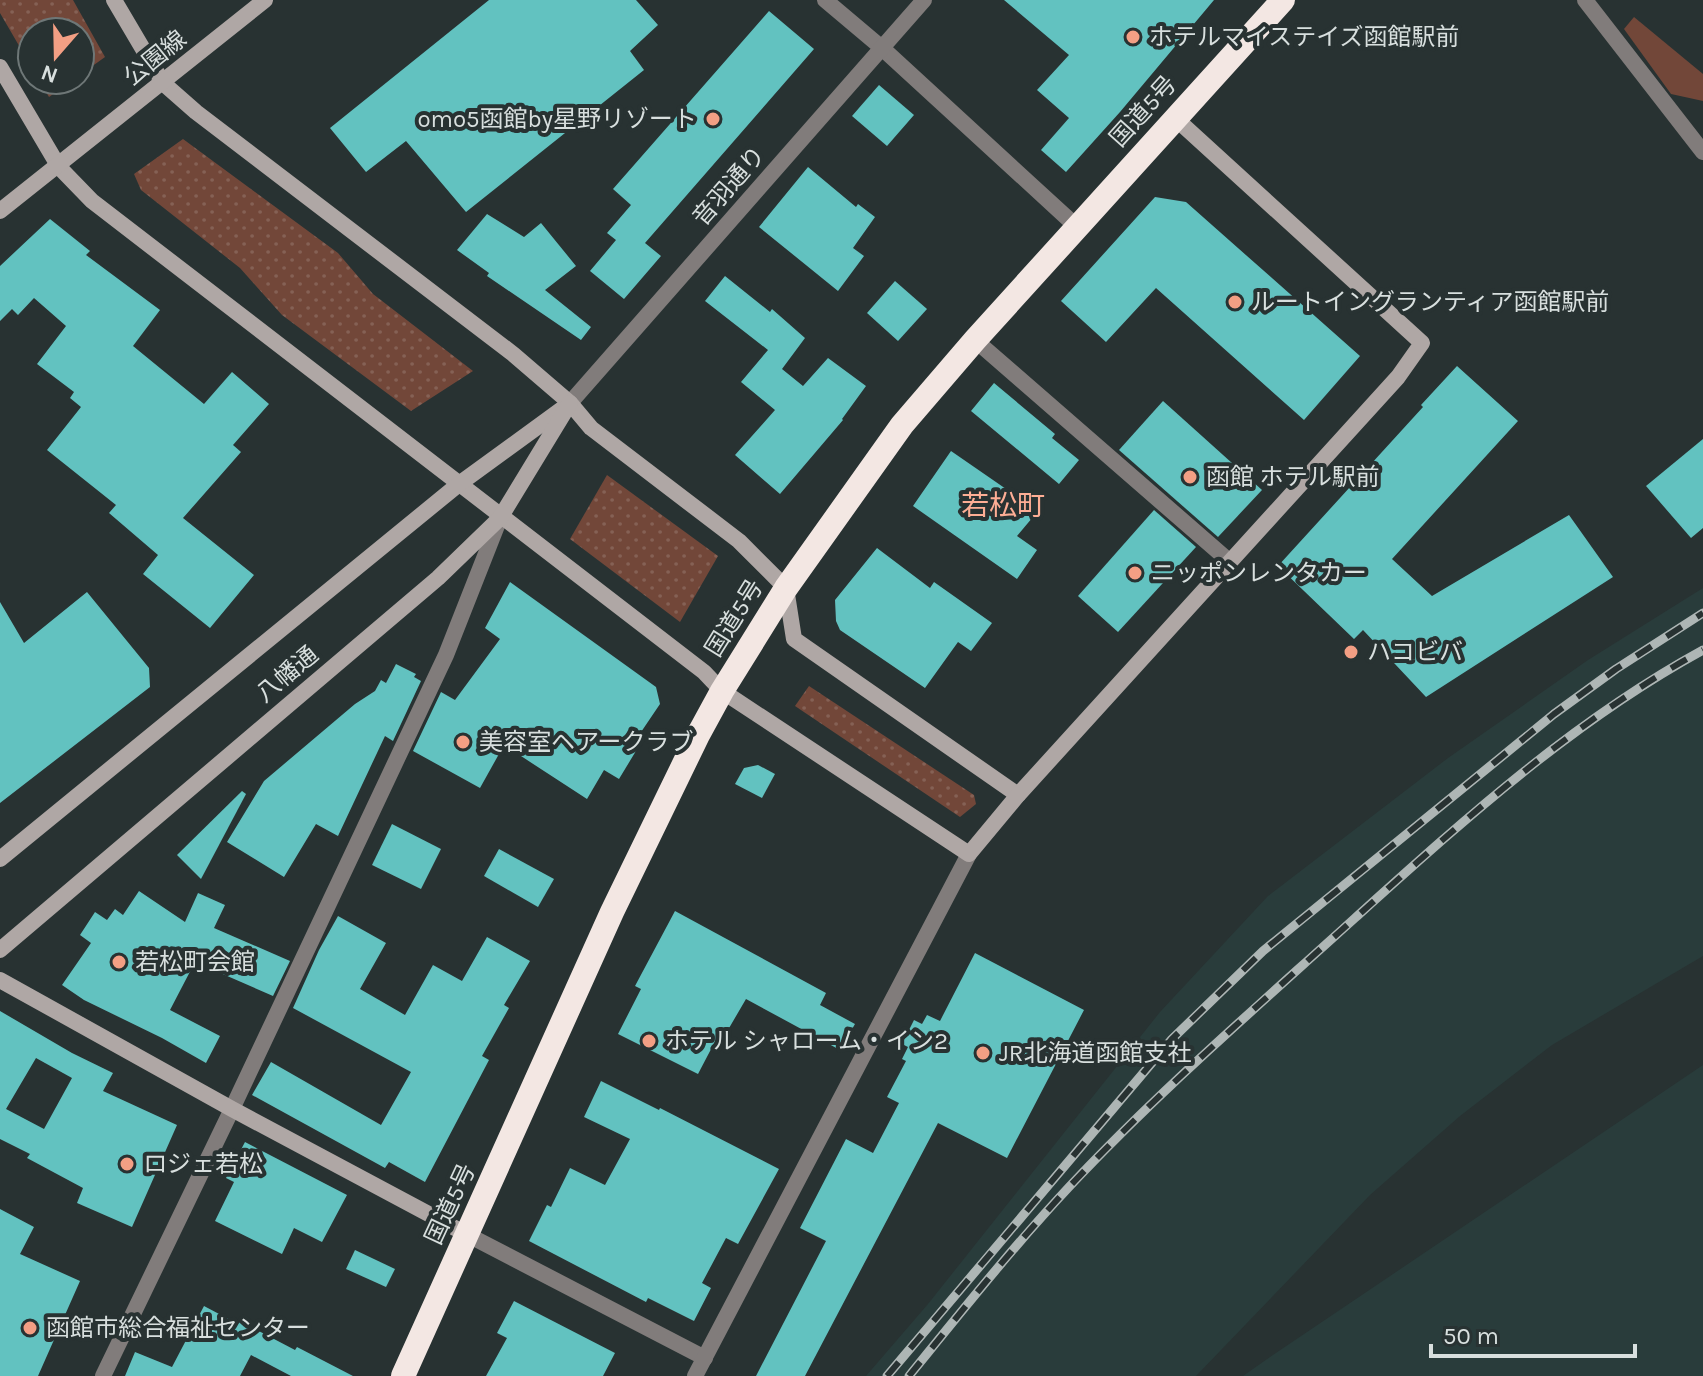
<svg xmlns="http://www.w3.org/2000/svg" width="1703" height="1376" font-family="Karla,'Noto Sans JP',sans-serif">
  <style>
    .built { fill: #293c3b }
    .grass { fill: url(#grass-dots) }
    .garden { fill: #724739 }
    .building { fill: #62c2c0; fill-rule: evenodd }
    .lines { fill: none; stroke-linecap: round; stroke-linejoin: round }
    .street { stroke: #817c7b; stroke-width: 16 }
    .secondary { stroke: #afa7a5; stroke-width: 16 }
    .highway { stroke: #f3e7e3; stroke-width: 24 }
    .rail-casing { stroke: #aeb6b5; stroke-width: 9 }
    .rail { stroke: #283232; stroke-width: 6; stroke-dasharray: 18; stroke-linecap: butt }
    .poi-dot { fill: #f39f84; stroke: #283232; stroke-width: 3 }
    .labels { text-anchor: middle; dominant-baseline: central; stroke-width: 8; stroke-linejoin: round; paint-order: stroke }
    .poi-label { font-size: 24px; fill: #d8dfde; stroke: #283232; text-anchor: start }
    .street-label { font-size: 24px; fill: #d8dfde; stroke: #283232 }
    .quarter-label { font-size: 28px; fill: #feae95; stroke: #283232 }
  </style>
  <defs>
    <pattern id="grass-dots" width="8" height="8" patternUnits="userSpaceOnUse" patternTransform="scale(2)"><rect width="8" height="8" fill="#724739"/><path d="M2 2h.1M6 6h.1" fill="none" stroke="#856155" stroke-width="1.8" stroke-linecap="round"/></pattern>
  </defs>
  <rect width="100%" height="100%" fill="#283232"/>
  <g class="built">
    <polygon points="1703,588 1703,956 1552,1045 1460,1116 1370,1195 1196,1376 866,1376 928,1304 1160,1012 1268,896 1448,758 1588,660"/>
    <polygon points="1703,1065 1703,1376 1243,1376 1270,1357"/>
  </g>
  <g class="grass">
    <polygon points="0,0 73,0 105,57 80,75 80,32 32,32 32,68 0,13"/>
    <polygon points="39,80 73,80 49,97"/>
    <polygon points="183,139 338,253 373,294 473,371 411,411 282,315 240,268 141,190 134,174"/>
    <polygon points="607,475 718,556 680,622 570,539"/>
    <polygon points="809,686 974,795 976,804 960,817 795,706"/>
  </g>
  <polygon class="garden" points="1634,17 1703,74 1703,101 1671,94 1624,29"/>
  <g class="building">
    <polygon points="489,0 636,0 658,25 630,51 644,70 466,212 406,141 366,172 330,128"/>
    <polygon points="1004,0 1214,0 1120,112 1066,172 1041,150 1069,118 1037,90 1069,55"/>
    <polygon points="769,11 814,49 645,243 661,256 624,299 590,271 616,240 607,233 631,205 613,189"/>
    <polygon points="879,85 914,115 887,146 852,116"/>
    <polygon points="808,167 856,207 858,204 875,217 853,248 864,256 838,291 759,227"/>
    <polygon points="1155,197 1186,202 1360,356 1304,420 1156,288 1106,342 1061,301"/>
    <polygon points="487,214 524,237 541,223 576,266 545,290 591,327 581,340 487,276 489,273 457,250"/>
    <polygon points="50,219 90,251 86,255 160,310 133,346 204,404 232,372 269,404 233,445 241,452 183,518 254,575 210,628 143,574 158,555 109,513 116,505 47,450 81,407 70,398 74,392 37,364 66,326 34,298 18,315 12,309 0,321 0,266"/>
    <polygon points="725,276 770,312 772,309 805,338 782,369 803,386 828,358 866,386 842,419 843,420 780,494 735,455 775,410 741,382 768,350 705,301"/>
    <polygon points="895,281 927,309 898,341 867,313"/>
    <polygon points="1457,366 1518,421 1392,559 1432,596 1569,515 1613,577 1426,697 1363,630 1354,639 1278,566 1423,407 1421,405"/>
    <polygon points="994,383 1055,434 1052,438 1079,460 1059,484 971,411"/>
    <polygon points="1163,401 1262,490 1218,537 1119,450"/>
    <polygon points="1703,439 1703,528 1691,538 1646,486"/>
    <polygon points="951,451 1038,511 1017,536 1037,550 1017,579 913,506"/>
    <polygon points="1154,510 1196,547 1118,632 1078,596"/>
    <polygon points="877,548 930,588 934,582 992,623 971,651 958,642 925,688 840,630 836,621 835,600"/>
    <polygon points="510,582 656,687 660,704 637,738 642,741 619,779 604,770 587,799 504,745 480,788 413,751 441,692 455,700 500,639 485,628"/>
    <polygon points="87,592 149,668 150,687 0,803 0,602 24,643"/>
    <polygon points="396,664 416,674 414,677 421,681 393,741 385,736 338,836 316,824 284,877 227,842 264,781 355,704 375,691 381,680 386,683"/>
    <polygon points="758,765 775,774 762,798 735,784 744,768"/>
    <polygon points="242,791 246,794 201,879 177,855"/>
    <polygon points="392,824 441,849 421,889 372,865"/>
    <polygon points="499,849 554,879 538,907 484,876"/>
    <polygon points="139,891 185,922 198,893 225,905 214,928 290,961 273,996 195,962 170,1010 220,1036 206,1063 162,1038 84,1000 62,985 91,943 80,935 95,912 107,920 115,909 123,915"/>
    <polygon points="675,911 826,993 820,1005 855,1024 840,1050 746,999 725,1035 720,1032 698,1074 618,1034 641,989 635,986"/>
    <polygon points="338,916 386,943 360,989 405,1015 433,965 462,981 487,937 530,961 504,1005 509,1008 482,1056 489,1060 425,1182 389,1162 385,1168 252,1095 271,1062 381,1125 411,1072 293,1008 319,950"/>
    <polygon points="975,953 1084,1010 1007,1158 938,1123 805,1376 756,1376 826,1241 800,1228 846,1139 873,1153 899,1103 887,1097 906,1061 902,1059 908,1047 902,1044 914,1020 922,1024 927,1015 940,1021"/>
    <path d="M0,1011L72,1053L113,1073L103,1091L177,1125L132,1227L77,1203L83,1188L27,1158L30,1154L0,1139ZM36,1058L72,1078L44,1129L6,1109Z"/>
    <polygon points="601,1081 659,1110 660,1108 779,1169 738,1244 726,1238 702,1283 711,1288 694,1321 648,1298 646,1302 529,1241 547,1205 551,1207 570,1168 605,1185 630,1139 584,1117"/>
    <polygon points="245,1142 347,1195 322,1242 294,1228 282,1254 215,1221 234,1182 226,1178"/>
    <polygon points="0,1209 34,1227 20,1254 80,1281 38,1376 0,1376"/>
    <polygon points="355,1250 395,1269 386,1287 346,1269"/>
    <polygon points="514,1301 615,1353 603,1376 486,1376 507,1338 497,1333"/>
    <polygon points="204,1306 238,1324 240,1321 295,1350 297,1347 353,1376 291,1376 251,1355 240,1376 125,1376 135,1352 172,1367"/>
  </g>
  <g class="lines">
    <g class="street">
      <polyline points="825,0 882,48 1077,227"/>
      <polyline points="1585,0 1703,152"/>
      <polyline points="975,340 1229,561"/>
      <polyline points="570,403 924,0"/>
      <polyline points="468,1235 705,1358"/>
      <polyline points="103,1376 232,1109 446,655 500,518"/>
      <polyline points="695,1376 969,854"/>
    </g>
    <g class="secondary">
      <polyline points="114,0 163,83 196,112 513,354 570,403 591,428 739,541 786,588 794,639 1018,795"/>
      <polyline points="0,67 59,167 92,201 704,672 722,691 969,854 1018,795 1398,377 1422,343 1174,117"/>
      <polyline points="0,211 265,0"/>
      <polyline points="0,859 459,484 562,409"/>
      <polyline points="0,950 438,578 500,518 570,403"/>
      <polyline points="0,980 232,1109 468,1235"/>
    </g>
    <polyline class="highway" points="403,1376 612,912 698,735 722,691 786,588 902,425 975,340 1283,0"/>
    <g class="rail-casing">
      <g id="rail">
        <polyline points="887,1376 1172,1039 1263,951 1554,714 1616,669 1703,613"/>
        <path d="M909,1376C961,1312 1012,1248 1069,1187C1158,1092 1258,1006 1355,918C1464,820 1573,721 1703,650"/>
      </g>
    </g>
    <use href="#rail" class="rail"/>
  </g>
  <g class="poi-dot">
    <circle cx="1133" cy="37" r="8"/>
    <circle cx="713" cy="119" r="8"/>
    <circle cx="1235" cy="302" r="8"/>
    <circle cx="1190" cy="477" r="8"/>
    <circle cx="1135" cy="573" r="8"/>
    <circle cx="1351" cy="652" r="8"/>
    <circle cx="463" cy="742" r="8"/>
    <circle cx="119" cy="962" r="8"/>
    <circle cx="649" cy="1041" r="8"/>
    <circle cx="983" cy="1053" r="8"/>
    <circle cx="127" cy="1164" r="8"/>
    <circle cx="30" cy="1328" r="8"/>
  </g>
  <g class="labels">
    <g class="poi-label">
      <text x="1149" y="37">ホテルマイステイズ函館駅前</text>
      <text x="697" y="119" text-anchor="end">omo5函館by星野リゾート</text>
      <text x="1251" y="302">ルートイングランティア函館駅前</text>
      <text x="1206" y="477">函館 ホテル駅前</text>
      <text x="1151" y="573">ニッポンレンタカー</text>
      <text x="1367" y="652">ハコビバ</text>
      <text x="479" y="742">美容室ヘアークラブ</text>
      <text x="135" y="962">若松町会館</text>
      <text x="665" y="1041">ホテル シャローム・イン2</text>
      <text x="999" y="1053">JR北海道函館支社</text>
      <text x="143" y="1164">ロジェ若松</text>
      <text x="46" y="1328">函館市総合福祉センター</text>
    </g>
    <g class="street-label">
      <text transform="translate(155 58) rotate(-39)">公園線</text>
      <text transform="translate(1143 111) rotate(-48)">国道5号</text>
      <text transform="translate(729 186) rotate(-49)">音羽通り</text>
      <text transform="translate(734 618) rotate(-58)">国道5号</text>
      <text transform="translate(287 674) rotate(-40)">八幡通</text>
      <text transform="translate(450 1204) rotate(-65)">国道5号</text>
    </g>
    <g class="quarter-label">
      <text x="1003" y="505">若松町</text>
    </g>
  </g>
  <g transform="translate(56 56) rotate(200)"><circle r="38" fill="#283232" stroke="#6e7777" stroke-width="2"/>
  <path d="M0-6L14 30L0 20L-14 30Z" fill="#f39f84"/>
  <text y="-12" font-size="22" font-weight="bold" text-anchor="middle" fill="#d8dfde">N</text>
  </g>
  <path d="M1431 1344v12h204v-12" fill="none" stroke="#d8dfde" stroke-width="4"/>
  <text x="1443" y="1344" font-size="24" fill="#d8dfde" stroke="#283232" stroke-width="6" paint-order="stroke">50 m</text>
</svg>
